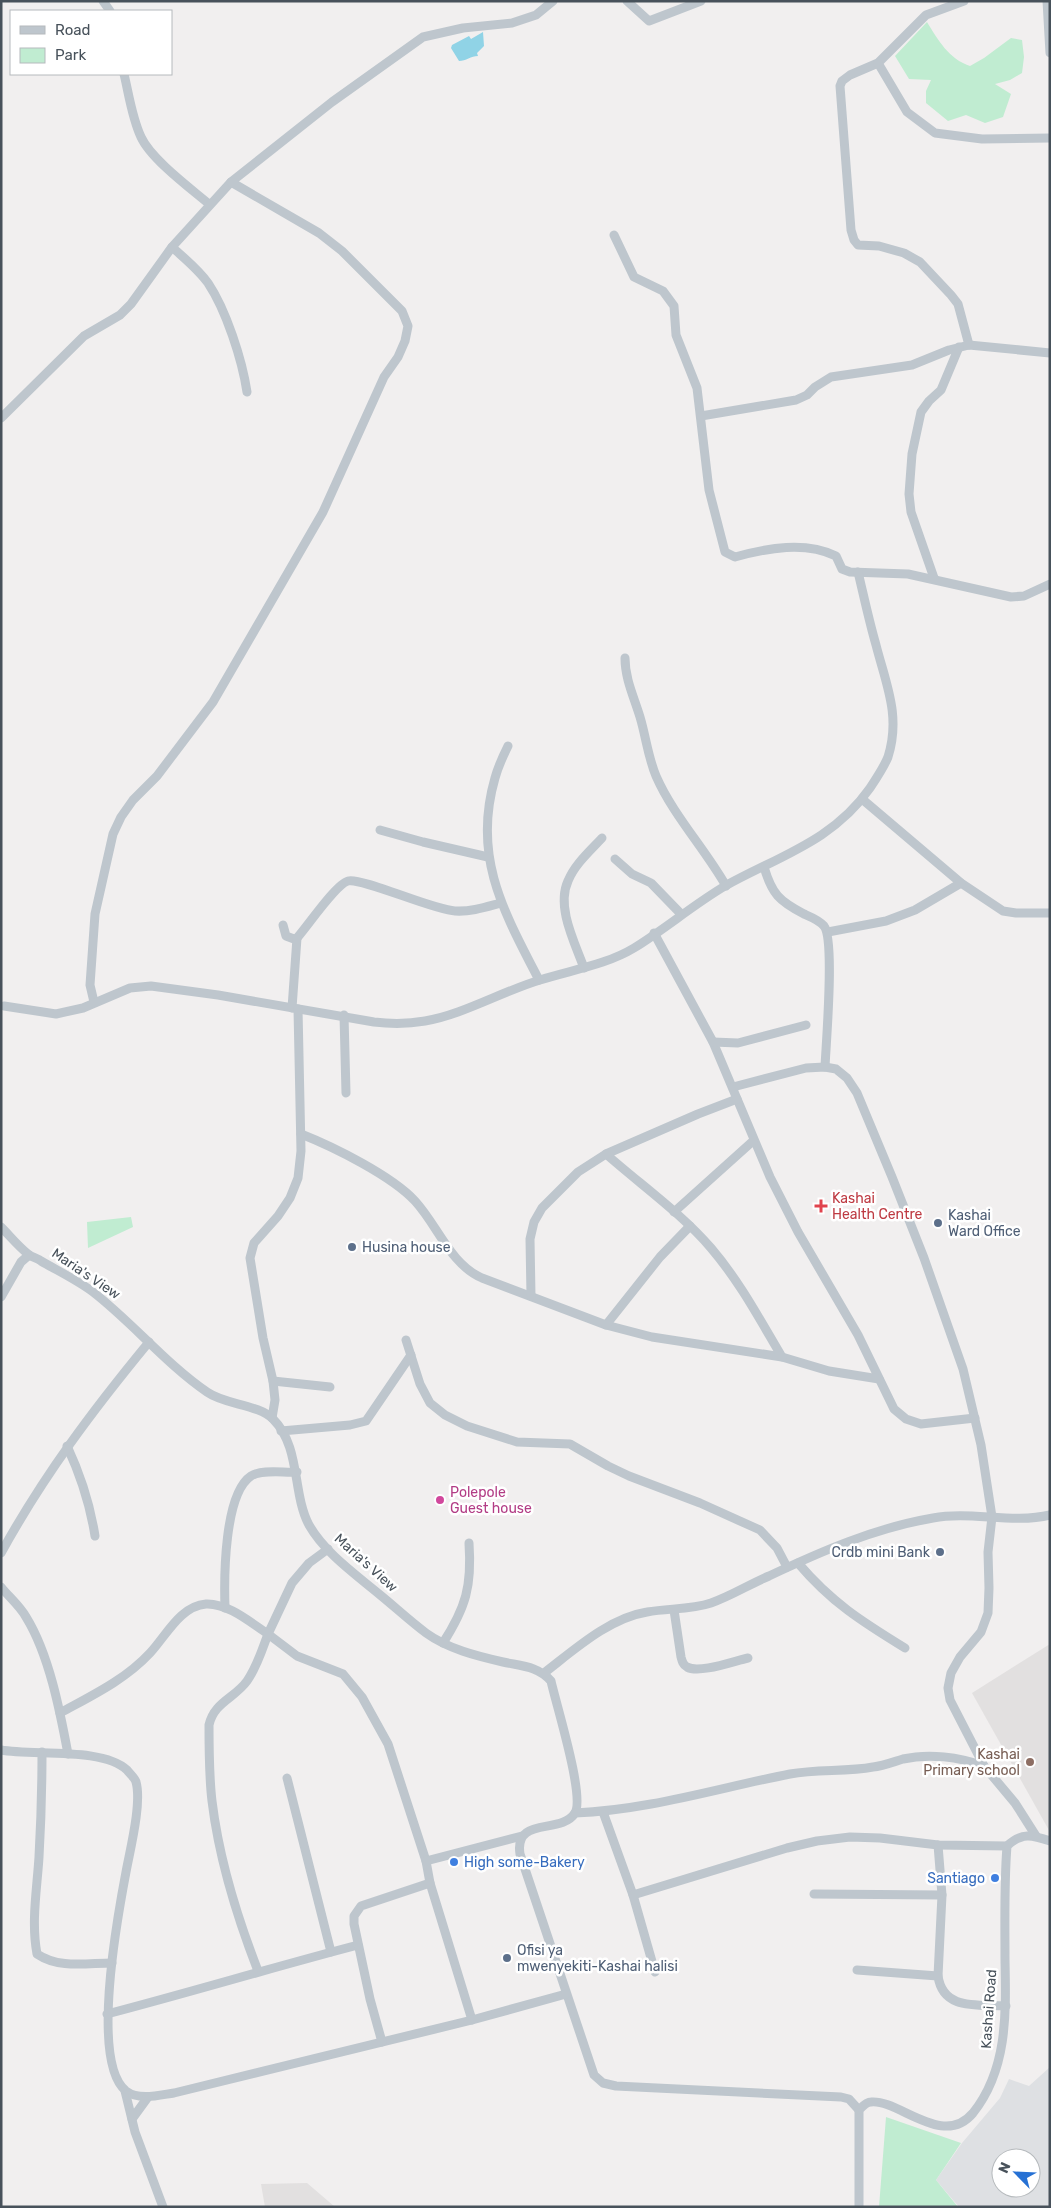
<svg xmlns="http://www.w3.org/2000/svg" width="1051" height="2208" font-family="Rubik,sans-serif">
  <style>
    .education { fill: #e2e0e0 }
    .airport { fill: #dee0e3; fill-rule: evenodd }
    .green { fill: #c0ecd1 }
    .water { fill: #90d3e6 }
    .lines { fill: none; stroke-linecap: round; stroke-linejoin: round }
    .minor { stroke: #bec6cd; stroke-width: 9 }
    .health-dot { fill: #e0444e; stroke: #fff; stroke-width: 2 }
    .service-dot { fill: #5c6f8a; stroke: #fff; stroke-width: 2 }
    .hotel-dot { fill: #d1479c; stroke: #fff; stroke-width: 2 }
    .education-dot { fill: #8d6e63; stroke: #fff; stroke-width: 2 }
    .shop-dot { fill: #3f7fe0; stroke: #fff; stroke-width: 2 }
    .labels { text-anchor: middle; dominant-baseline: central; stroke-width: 5; stroke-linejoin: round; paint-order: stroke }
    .health-label { font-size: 14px; fill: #be3a42; stroke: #fff; text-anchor: start }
    .service-label { font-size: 14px; fill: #4e5e75; stroke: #fff; text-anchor: start }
    .street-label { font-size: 14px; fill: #48525b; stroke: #fff }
    .hotel-label { font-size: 14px; fill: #b23c85; stroke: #fff; text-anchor: start }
    .education-label { font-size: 14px; fill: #785e54; stroke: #fff; text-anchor: end }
    .shop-label { font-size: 14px; fill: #366cbe; stroke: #fff; text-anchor: start }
  </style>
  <rect width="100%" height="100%" fill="#f1efef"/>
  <g class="education">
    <polygon points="1050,1644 1050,1832 972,1693"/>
    <polygon points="307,2183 335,2207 265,2207 261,2184"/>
  </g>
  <path class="airport" d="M1050,2067V2207H959L936,2180L962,2143L1000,2098L1009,2079L1029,2086ZM1001,2158H1031V2188H1001Z"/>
  <g class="green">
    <path d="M927,22C938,40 949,59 970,66L984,58L1011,38L1022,40L1024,57L1022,73L1010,80L995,84L1011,94L1003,117L985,123L966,115L948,121L926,103V91L931,80L909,79L895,56Z"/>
    <polygon points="131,1217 133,1227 88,1248 87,1222"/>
    <polygon points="886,2117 961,2143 936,2180 958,2207 879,2207"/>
  </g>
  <path class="water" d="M483,32L484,46L477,53L478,56C471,56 466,61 459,61L451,48L452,45L469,36L471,39Z"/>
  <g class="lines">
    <g class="minor">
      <polyline points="103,1 110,11"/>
      <polyline points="627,1 649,21 701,1"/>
      <polyline points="964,1 926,15 878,63 850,75 842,81 840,86 851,230 854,240 858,245 879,246 904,253 920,262 951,295 958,304 969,345"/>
      <polyline points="1047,1 1050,53"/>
      <polyline points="878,63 907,112 935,133 982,139 1050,138"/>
      <path d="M124,74C129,95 132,118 141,137C151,159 190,188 209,204"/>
      <path d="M614,235L634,277L663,291L674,306L676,335L697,388L709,490L725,552L735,557C768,548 805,541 836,556L842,569L850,572L908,574L1011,597L1024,596L1050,584"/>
      <path d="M172,247C184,258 198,269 208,283C226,310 242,359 247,392"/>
      <polyline points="701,416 796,400 807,395 815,387 831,377 912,365 949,350 969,345 1050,353"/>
      <polyline points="1,418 84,336 120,315 131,304 172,247 231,182 332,102 423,37 463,28 512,23 536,15 553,1"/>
      <polyline points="934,578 911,512 909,494 912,454 921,412 929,401 941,390 959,347"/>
      <path d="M625,658C625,679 634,697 640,717C646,737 648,757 656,776C673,815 705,849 726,886"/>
      <path d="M508,746C503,756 498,767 495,778C472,857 504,912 539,980"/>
      <polyline points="862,799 961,883 1003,911 1016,913 1050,913"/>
      <polyline points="380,830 423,842 488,857"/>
      <polyline points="615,859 632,874 651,883 681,914"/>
      <path d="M764,867C772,894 779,901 804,914C811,917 819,920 824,926C835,940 826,1043 825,1067"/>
      <path d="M283,925L286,936L294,939L297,938C307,927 336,884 348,881C361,877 433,910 455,911C471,912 486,907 501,903"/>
      <polyline points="828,932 886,921 915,910 961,883"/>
      <polyline points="654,933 713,1042 770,1177 798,1232 858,1335 894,1409 906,1419 921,1424 975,1418"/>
      <path d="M584,968C575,943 556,907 568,881C575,864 590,851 602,838"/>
      <polyline points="94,1002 90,985 95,914 113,834 121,817 133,800 157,776 213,702 323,512 384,377 398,357 405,341 408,326 402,311 342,251 319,233 231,182"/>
      <path d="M4,1006L56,1014L83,1008L130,988L151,986L218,995L374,1022C391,1024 408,1024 425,1021C462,1015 503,991 540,980C571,970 606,965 634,948C665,929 693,905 725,886C779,856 833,841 870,788C876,779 884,767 888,757C901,716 886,684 876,645C869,621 864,597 858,572"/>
      <polyline points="292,1008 297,938"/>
      <polyline points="344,1015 346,1093"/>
      <polyline points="713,1042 738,1043 806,1025"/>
      <polyline points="733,1087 806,1068 825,1067 836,1069 847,1078 857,1093 892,1177 924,1258 963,1369 981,1445 992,1517 988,1552 989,1588 988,1613 981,1632 960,1657 951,1673 948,1688 950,1700 984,1766 1015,1803 1036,1836"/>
      <path d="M301,1134C334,1147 392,1176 415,1201C438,1226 450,1264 482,1278L606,1325L652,1337L782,1357L829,1371L879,1379"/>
      <path d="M606,1154C641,1185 681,1213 711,1248C740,1282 760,1320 782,1357"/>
      <polyline points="674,1212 753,1141"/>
      <path d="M1,1227C10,1236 18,1246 28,1254C31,1257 37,1258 41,1261C58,1271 77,1280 93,1292C133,1323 165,1363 207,1392C225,1405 258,1404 273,1419C301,1447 292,1493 309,1525C325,1553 355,1574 379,1594C395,1607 410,1621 426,1633C448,1649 477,1656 503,1662C521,1666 538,1666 551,1681C556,1704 585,1796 575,1813C561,1835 514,1816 520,1854L594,2075L603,2083L616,2086L841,2097L849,2099L859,2110"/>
      <polyline points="531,1296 530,1239 534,1222 542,1208 578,1172 606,1154 698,1114 737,1099"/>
      <polyline points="1,1297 21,1262 29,1255"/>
      <polyline points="606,1325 660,1257 690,1226"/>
      <polyline points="406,1340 420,1384 430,1403 445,1415 467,1426 517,1442 570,1444 608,1466 629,1476 700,1503 760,1530 777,1548 787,1567"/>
      <polyline points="273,1381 330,1387"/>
      <polyline points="272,1418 275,1400 273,1381 263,1338 250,1258 254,1243 278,1216 290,1198 298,1178 301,1151 298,1009"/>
      <polyline points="281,1431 350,1425 366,1421 411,1355"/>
      <path d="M67,1446C81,1476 90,1504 95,1536"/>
      <polyline points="328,1549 309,1563 292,1583 268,1634 297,1656 343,1674 362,1697 388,1744 426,1861 430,1883 472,2020"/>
      <path d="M1,1553C44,1475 93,1410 149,1342"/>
      <path d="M798,1563C831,1602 861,1621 905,1648"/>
      <path d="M1,1587C9,1597 20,1606 26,1617C49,1654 60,1711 68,1754"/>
      <path d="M225,1608C224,1578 224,1494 251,1476C262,1469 284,1473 297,1472"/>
      <path d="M674,1610L681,1657C682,1661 683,1665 687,1667C699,1674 734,1661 748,1658"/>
      <path d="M443,1643C466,1607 472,1586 469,1543"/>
      <path d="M544,1673C574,1650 609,1618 647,1612C669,1608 690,1610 711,1603C731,1596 750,1584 769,1576C822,1551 875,1528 933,1518C971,1511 1012,1524 1050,1515"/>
      <path d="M60,1713C91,1696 125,1680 150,1653C166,1636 180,1606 206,1604C228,1603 251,1623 268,1634C262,1650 257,1667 247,1681C235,1698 214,1702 209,1725C209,1750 209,1776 212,1801C219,1859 237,1917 258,1971"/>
      <path d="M1,1750C33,1756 103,1747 127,1770C130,1774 135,1778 136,1782C142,1803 130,1850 126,1872C118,1914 90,2062 126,2091C139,2101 160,2095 174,2093L472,2020L566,1994"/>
      <path d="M42,1752C42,1787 41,1822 39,1857C37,1889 31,1922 37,1954C59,1969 87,1963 112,1963"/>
      <polyline points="287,1778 331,1952"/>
      <polyline points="603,1812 633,1895 655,1972"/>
      <path d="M575,1813C649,1810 718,1788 790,1774C818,1769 846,1772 873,1767C883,1766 893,1762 903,1759C929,1753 959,1757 984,1766"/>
      <path d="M938,1845L942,1895L938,1976C943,2011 978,2004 1006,2006"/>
      <polyline points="426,1861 522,1836"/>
      <polyline points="814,1894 942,1895"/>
      <polyline points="633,1895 787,1848 817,1841 850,1837 880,1838 938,1845 1007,1846"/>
      <polyline points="857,1970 938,1976"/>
      <path d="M107,2014C191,1992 274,1967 358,1945"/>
      <polyline points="382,2042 370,1999 354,1924 354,1916 361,1906 430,1883"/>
      <polyline points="125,2091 135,2132 163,2207"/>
      <polyline points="132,2119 148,2097"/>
      <path d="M859,2207V2110C862,2107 866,2102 871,2102C899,2099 943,2149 973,2113C1008,2069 1006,2013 1005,1960C1005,1922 1004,1884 1007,1846C1022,1832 1032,1835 1050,1841"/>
    </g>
  </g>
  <path class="health-dot" d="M818.5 1198.5h5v5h5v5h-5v5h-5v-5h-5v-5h5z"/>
  <g class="service-dot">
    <circle cx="938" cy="1223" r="5"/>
    <circle cx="352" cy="1247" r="5"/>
    <circle cx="940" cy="1552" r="5"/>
    <circle cx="507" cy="1958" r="5"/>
  </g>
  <circle class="hotel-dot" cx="440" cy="1500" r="5"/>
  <circle class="education-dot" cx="1030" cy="1762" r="5"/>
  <g class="shop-dot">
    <circle cx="454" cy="1862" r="5"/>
    <circle cx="995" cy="1878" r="5"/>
  </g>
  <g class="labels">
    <g class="health-label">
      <text x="832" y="1198">Kashai<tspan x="832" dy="16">Health Centre</tspan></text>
    </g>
    <g class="service-label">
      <text x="948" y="1215">Kashai<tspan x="948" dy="16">Ward Office</tspan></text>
      <text x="362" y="1247">Husina house</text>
      <text x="930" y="1552" text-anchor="end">Crdb mini Bank</text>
      <text x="517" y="1950">Ofisi ya<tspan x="517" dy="16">mwenyekiti-Kashai halisi</tspan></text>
    </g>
    <g class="street-label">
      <text transform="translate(86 1274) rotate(34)">Maria's View</text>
      <text transform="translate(366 1563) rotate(42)">Maria's View</text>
      <text transform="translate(989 2009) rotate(-86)">Kashai Road</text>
    </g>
    <g class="hotel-label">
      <text x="450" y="1492">Polepole<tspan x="450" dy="16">Guest house</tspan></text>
    </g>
    <g class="education-label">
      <text x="1020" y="1754">Kashai<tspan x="1020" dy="16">Primary school</tspan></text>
    </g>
    <g class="shop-label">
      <text x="464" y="1862">High some-Bakery</text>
      <text x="985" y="1878" text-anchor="end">Santiago</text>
    </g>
  </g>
  <rect width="1051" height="2208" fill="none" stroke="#48525b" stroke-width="5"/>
  <rect x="10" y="10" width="162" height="65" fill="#ffffff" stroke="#b6babd"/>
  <rect x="20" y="26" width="25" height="8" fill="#bec6cd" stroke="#b6babd"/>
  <text x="55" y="35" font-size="15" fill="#48525b">Road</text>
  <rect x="20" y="48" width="25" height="15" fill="#c0ecd1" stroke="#b6babd"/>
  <text x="55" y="60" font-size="15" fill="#48525b">Park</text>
  <g transform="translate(1016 2173) rotate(294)"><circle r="24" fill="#ffffff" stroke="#b6babd"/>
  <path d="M0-4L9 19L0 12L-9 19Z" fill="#2671d4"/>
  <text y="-8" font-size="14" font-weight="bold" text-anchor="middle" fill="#48525b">N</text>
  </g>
</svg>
